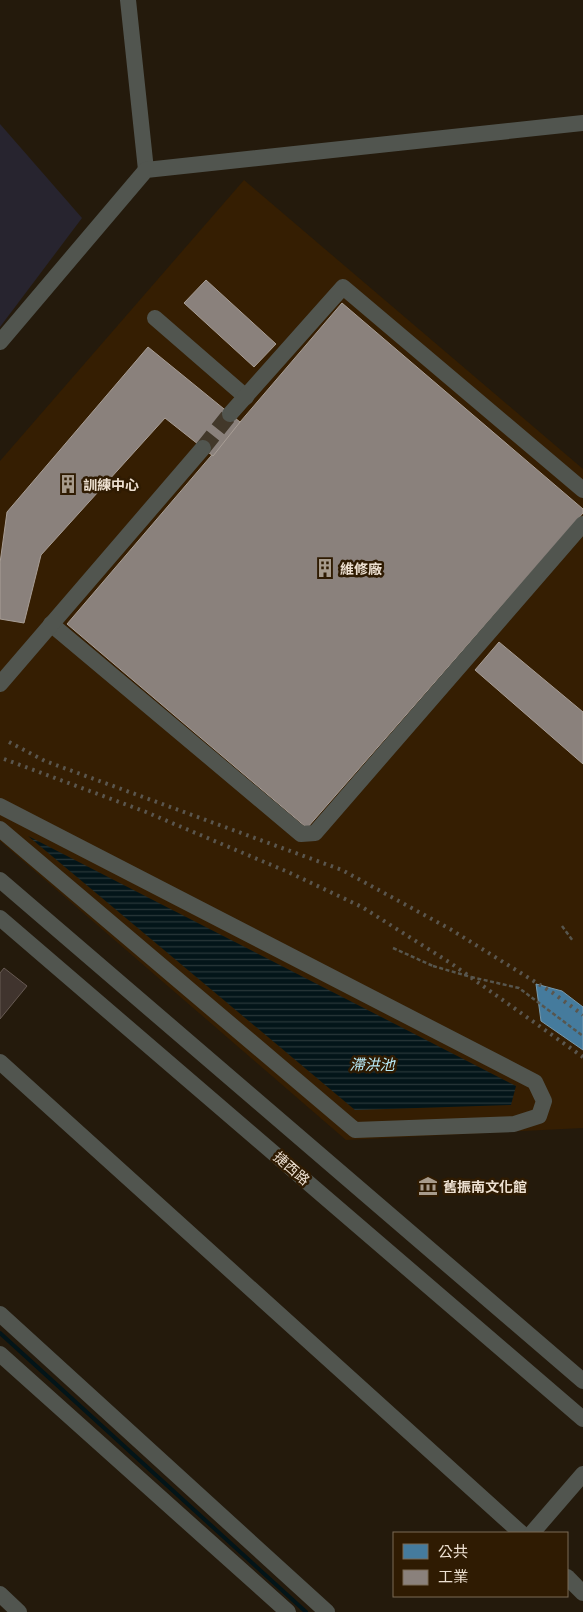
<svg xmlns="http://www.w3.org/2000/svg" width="583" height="1612" font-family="'Titillium Web','Noto Sans TC',sans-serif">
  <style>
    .built { fill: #351e02 }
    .industrial { fill: #27242f }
    .water { fill: url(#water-rules) }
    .public { fill: #457b9d; stroke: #7799ad }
    .industry { fill: #8a817c; stroke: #a89e96 }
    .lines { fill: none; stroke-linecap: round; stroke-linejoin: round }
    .stream { stroke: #031519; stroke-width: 4 }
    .building { fill: #40342e; stroke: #675a53 }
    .minor-tunnel { stroke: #42382a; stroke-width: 16; stroke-dasharray: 16 8; stroke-linecap: butt }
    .path { stroke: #57564e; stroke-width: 2.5; stroke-dasharray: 4 2.5; stroke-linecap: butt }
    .minor { stroke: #51554f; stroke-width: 16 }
    .rail { stroke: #5a564e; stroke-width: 4; stroke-dasharray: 2.5 5; stroke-linecap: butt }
    .path-bridge { stroke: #57564e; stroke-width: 2.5; stroke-dasharray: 4 2.5; stroke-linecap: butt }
    .labels { text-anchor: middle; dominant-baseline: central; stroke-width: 5; stroke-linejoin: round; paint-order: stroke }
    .poi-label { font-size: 14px; font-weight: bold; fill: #ede0d1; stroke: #2f1b02; text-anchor: start }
    .street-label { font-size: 14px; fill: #ede0d1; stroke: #2f1b02 }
    .water-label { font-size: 15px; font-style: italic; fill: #b9ecf9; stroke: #2f1b02 }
  </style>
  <defs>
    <pattern id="water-rules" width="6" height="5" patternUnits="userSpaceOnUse" patternTransform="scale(1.25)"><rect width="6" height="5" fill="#031519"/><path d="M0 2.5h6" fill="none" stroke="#283739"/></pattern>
  </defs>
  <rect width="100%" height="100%" fill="#241a0c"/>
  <polygon class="built" points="244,180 583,469 583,1128 346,1140 0,841 0,461"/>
  <polygon class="industrial" points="0,124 82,218 0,327"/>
  <polygon class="water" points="28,836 516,1086 511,1105 355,1110"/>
  <polygon class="public" points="536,984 562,991 583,1007 583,1050 541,1021"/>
  <g class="industry">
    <polygon points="206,280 276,344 254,367 184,303"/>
    <polygon points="342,303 583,509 583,513 307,828 67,624"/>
    <polygon points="148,347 240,422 213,456 165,418 41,555 24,623 0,619 0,563 7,512"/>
    <polygon points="499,642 583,712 583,764 475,670"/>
  </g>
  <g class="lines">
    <polyline class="stream" points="0,1333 306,1612"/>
  </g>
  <polygon class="building" points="4,968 27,986 0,1019 0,973"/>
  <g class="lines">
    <polyline class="minor-tunnel" points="203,448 230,414"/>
    <g class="path">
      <polyline points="562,926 573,941"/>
      <polyline points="393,948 433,966"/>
      <polyline points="471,977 519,988 583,1036"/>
    </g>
    <g class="minor">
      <polyline points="128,0 146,170"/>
      <polyline points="155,318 246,397"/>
      <polyline points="0,342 146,170 583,123"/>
      <polyline points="230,414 343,287 583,490"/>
      <polyline points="51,624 301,834 315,833 583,524"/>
      <polyline points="0,684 203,448"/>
      <polyline points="0,806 535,1082 544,1101 539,1116 514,1124 355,1130 0,829"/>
      <polyline points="0,880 583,1381"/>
      <polyline points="0,918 583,1419"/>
      <polyline points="0,1062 521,1533"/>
      <polyline points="0,1314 327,1612"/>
      <polyline points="0,1354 288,1612"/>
      <polyline points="532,1533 583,1474"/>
      <polyline points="567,1577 583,1593"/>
      <polyline points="0,1594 19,1612"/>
    </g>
    <g class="rail">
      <polyline points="9,742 45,761 342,870 450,929 553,993 583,1015"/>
      <polyline points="4,759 146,812 288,872 362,907 452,964 583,1057"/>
    </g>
    <polyline class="path-bridge" points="433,966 471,977"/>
  </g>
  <defs>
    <g id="building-bare" transform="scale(1.5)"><path d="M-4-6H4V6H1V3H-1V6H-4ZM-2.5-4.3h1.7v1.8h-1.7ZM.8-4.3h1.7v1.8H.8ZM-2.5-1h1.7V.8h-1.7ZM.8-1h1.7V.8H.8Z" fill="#a79b8c" stroke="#2f1b02" stroke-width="2.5" paint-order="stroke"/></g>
    <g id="museum-bare" transform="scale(1.5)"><path d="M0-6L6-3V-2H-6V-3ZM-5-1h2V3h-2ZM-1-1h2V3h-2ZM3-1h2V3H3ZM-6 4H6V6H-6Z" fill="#a79b8c" stroke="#2f1b02" stroke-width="2.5" paint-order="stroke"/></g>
  </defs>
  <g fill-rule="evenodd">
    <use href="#building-bare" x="68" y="484"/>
    <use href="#building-bare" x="325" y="568"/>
    <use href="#museum-bare" x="428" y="1186"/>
  </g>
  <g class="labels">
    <g class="poi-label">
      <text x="83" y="484">訓練中心</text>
      <text x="340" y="568">維修廠</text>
      <text x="443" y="1186">舊振南文化館</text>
    </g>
    <g class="street-label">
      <text transform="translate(292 1168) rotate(41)">捷西路</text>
    </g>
    <g class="water-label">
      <text x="372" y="1064">滯洪池</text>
    </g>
  </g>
  <rect x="393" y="1532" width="175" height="65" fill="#2f1b02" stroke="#7b6a55"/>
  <rect x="403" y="1544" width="25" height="15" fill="#457b9d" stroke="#7b6a55"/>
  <text x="438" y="1557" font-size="15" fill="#ede0d1">公共</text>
  <rect x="403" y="1570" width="25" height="15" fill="#8a817c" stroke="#7b6a55"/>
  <text x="438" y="1582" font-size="15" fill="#ede0d1">工業</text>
</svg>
